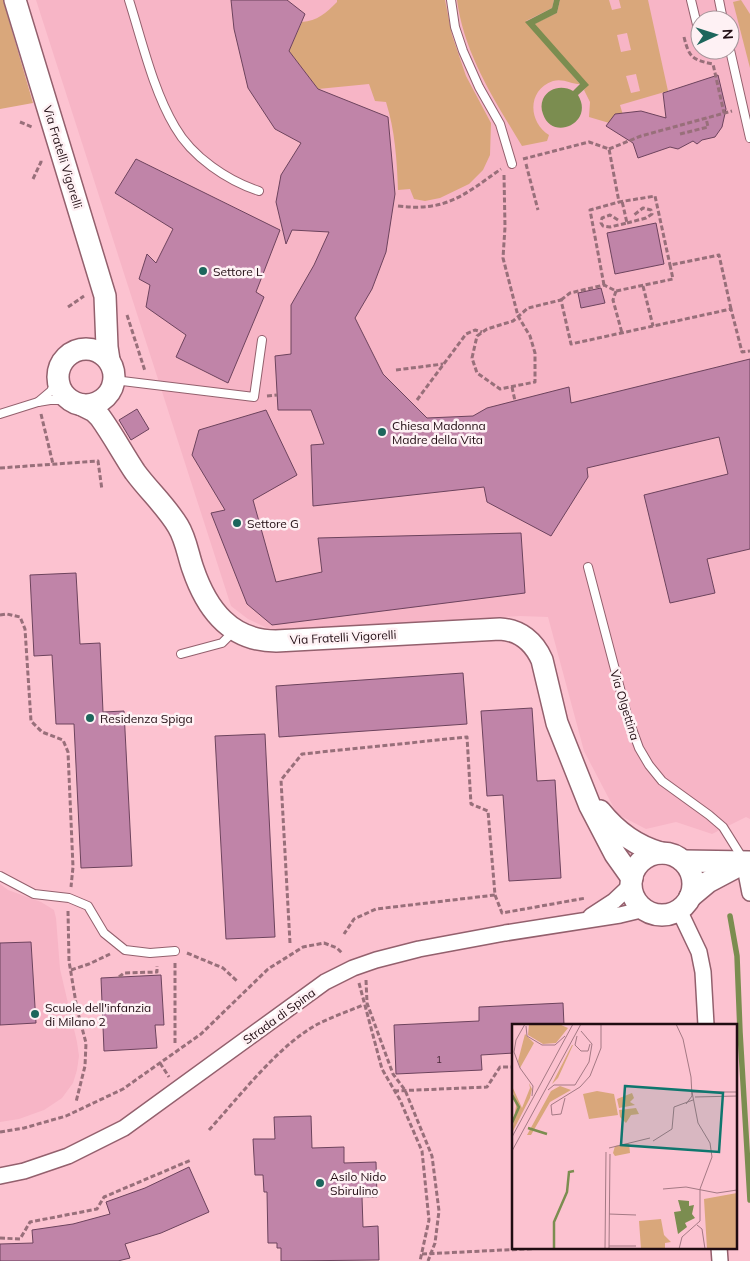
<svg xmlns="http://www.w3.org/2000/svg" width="750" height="1261" font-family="Mulish,sans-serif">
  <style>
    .built { fill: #f7b5c6; fill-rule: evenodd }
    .green { fill: #d9a77b; fill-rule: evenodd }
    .water { fill: #7b8d50 }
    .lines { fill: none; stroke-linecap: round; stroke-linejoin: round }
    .stream { stroke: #7b8d50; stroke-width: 5.5 }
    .building { fill: #c084a8; stroke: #6d435d }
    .lane-casing { stroke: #93606d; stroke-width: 10 }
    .street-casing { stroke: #93606d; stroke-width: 18 }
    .secondary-casing { stroke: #93606d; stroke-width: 24 }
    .path { stroke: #986f7a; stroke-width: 3; stroke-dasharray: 5 2.5; stroke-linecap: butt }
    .lane { stroke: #fff; stroke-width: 8 }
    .street { stroke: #fff; stroke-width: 15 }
    .secondary { stroke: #fff; stroke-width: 21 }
    .poi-dot { fill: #1d665c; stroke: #fef1f4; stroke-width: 2 }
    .labels { text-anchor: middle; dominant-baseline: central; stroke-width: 5; stroke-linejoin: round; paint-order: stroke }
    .number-label { font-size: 10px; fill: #482a38 }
    .street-label { font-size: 12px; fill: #200c12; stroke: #fef1f4 }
    .poi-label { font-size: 12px; fill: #200c12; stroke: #fef1f4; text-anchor: start }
    .inset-river { fill: none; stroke: #7b8d50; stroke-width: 2.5 }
    .inset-road { fill: none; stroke: #a47984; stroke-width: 1 }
    .view { fill: #0f766e; fill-opacity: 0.15; stroke: #0f766e; stroke-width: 2.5 }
    .inset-edge { fill: none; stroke: #200c12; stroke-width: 2.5 }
  </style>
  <rect width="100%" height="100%" fill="#fcc2d0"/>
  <g class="built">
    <path d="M36,0H750V819L746,817L712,834L676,822L646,829L617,814L584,751L548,617L520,616L291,630H271L248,619L231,606ZM700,20H730V50H700Z"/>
    <polygon points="0,884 8,890 41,902 54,910 56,918 60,969 77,1042 79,1056 77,1070 73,1083 62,1098 44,1110 19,1119 0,1122"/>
  </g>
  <g class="green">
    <polygon points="0,0 3,0 33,103 0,109"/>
    <path d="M337,0H445L452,35L466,76L491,123L490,155L483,170L469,184L440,198L425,201L414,199L410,189L398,190C397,161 395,130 386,102L375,101L369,84L318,89L289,51L302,22C317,21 326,13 337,2Z"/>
    <path d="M457,0H554L552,8L526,21L580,84C571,84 563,78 553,81C527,90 528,122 549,135L547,141L522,146C495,101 464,54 457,0Z"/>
    <path d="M560,0H609L612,10L621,8L619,0H648L668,91L620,105L623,115L616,125L589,117L590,102L584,90L588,85L534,24L557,13ZM627,33L631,50L621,52L617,35ZM636,74L640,91L631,93L626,76Z"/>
    <polygon points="741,0 750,14 750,68 733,2"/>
  </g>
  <path class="water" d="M554,0H560L557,13L535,24L589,85L578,95C595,123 552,142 543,114C541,109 541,104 543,99C549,87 563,85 573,91L580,84L525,22L552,8Z"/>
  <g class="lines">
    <polyline class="stream" points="730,916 737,956 740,1032 750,1200"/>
  </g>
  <g class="building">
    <polygon points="231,0 287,0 305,14 289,51 318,89 388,117 395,194 386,252 372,289 355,318 383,374 427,418 473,416 487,408 569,387 571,403 750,359 750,549 707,559 715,593 670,603 644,495 728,474 719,437 587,468 588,477 551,536 487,502 484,487 313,506 311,445 324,444 311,410 278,410 275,356 291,354 291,305 314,265 329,232 292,230 286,244 276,202 281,175 301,143 275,129 248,88 234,29"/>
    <polygon points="718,75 726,109 722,127 715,137 702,140 697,144 693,141 678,149 670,147 638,158 633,143 606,126 615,114 641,111 666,118 663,93"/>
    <polygon points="136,159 280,230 256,292 264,297 228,383 176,357 186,335 146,307 150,285 139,279 147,254 156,263 173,229 115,193"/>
    <polygon points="656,223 664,264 615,274 607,233"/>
    <polygon points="601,288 605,303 581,308 578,293"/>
    <polygon points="137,409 149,429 131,440 119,420"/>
    <polygon points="266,410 297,475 253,500 276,582 322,572 318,538 521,533 525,593 272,625 247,604 211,513 225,510 192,455 199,430"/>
    <polygon points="76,573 80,644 100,643 103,712 124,711 132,866 81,868 74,724 56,724 52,655 34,656 30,575"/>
    <polygon points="463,673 467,724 279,737 276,686"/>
    <polygon points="532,708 537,781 555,780 561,878 509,881 503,795 487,796 481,711"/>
    <polygon points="265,734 275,937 226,939 215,736"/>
    <polygon points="31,942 36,1023 0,1025 0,943"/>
    <polygon points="161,975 164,1025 155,1025 157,1048 104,1051 101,978"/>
    <polygon points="563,1003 564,1025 514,1025 514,1053 481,1055 482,1070 396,1074 394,1025 479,1021 479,1007"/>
    <polygon points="311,1116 312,1148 344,1147 344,1163 376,1162 377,1197 362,1197 363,1227 378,1226 379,1260 281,1261 281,1248 277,1248 277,1243 268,1243 267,1192 264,1192 263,1175 255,1175 253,1139 275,1139 274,1117"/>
    <polygon points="189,1167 209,1212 161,1233 125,1244 130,1258 118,1261 0,1261 0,1244 33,1243 32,1230 73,1224 110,1214 106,1202 145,1188"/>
  </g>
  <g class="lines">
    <g class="lane-casing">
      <g id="lane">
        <path d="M129,0C142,41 153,90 175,127C192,157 228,181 259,191"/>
        <polyline points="451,0 455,27 463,51 479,87 500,124 512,164"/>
        <polyline points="691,0 700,37"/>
        <polyline points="719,0 723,20"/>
        <polyline points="730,50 750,138"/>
        <polyline points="57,380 51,391 38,402 50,400 69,400"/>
        <polyline points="114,380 254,397 262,340"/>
        <polyline points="0,414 38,402"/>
        <polyline points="588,567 627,715 639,748 649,765 662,781 709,815 723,827 743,859"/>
        <polyline points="181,654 222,643 233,632"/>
        <polyline points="0,876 34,894 69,898 88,906 104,933 125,950 150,953 175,951"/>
      </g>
    </g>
    <g class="street-casing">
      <g id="street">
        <polyline points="744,862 750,893"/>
        <polyline points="679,910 699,952 703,972 706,1025"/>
        <polyline points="591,916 614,901 631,885"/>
        <polyline points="0,1176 24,1171 68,1156 124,1128 325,982 353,968 376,960 419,949 505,933 620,915 645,909"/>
        <polyline points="719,1247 720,1261"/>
      </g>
    </g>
    <g class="secondary-casing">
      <g id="secondary">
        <polyline points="15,0 105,296 107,347 109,360"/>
        <circle cx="86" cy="377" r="28"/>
        <path d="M82,405L94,411L100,417C113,435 123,454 135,472C149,491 166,506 178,526C186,539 188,555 193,569C207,610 231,641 276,641L500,629C520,630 534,642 542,660L557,723L590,806L615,854L632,878"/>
        <path d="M600,811C616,831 636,846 661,853"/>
        <circle cx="662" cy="884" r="31"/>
        <polyline points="683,861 750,862"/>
        <polyline points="690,897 708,882 742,864"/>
      </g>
    </g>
    <g class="path">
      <path d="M684,37C689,57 692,60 713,64L724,113"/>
      <polyline points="20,122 32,127"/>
      <polyline points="680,134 708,127 706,118"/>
      <polyline points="609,149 641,136 732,111"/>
      <polyline points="523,159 589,142 609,149 619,202 655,196 670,265"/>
      <polyline points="526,164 538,210"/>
      <polyline points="504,175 505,227 503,258 518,316 530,336 535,353 535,382 500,389 477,373 472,358 477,336 487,329 513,321 528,308 561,300 571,344 731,309 742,352 750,351"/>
      <polyline points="33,179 41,162 41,159"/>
      <path d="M398,206C446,212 464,195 501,169"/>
      <polyline points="618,220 610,215 602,218 601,223 603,226 610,227 627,223 622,201"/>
      <polyline points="627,223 646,218 652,214 651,210 643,208 634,215"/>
      <polyline points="604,285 590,210 619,202"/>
      <polyline points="643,286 653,326"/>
      <polyline points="616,291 613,300 622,333"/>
      <polyline points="561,300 570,293 604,285 616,291 673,279 670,265 719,255 731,309"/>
      <polyline points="68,307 84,296"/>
      <polyline points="127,315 145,371"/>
      <polyline points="396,370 443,364"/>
      <polyline points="512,387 515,401"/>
      <polyline points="267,396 277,395"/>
      <polyline points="417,400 466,334 475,330 482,332"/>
      <polyline points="41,414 53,464"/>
      <polyline points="0,468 98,461 102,490"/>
      <polyline points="0,615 7,614 20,617 25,629 31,721 42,732 63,740 68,752 73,867 71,887"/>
      <polyline points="495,895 502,913 586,898"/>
      <polyline points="68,911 69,961 77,1009 86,1043 85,1066 76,1102"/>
      <polyline points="290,943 281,780 302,754 467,737 471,804 488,811 495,895 376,909 354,919 344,934"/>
      <polyline points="187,953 223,968 237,981"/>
      <polyline points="175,963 175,1043"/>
      <polyline points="71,970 89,964 110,954"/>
      <polyline points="119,977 124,973 157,972 157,966"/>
      <polyline points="366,980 367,1003 386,1055 393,1074 405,1090 432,1156 439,1211 435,1243 428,1261"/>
      <polyline points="359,983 382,1069 400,1100 422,1151 429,1220 420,1261"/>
      <polyline points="160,1063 169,1077"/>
      <polyline points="394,1091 487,1087 500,1067 514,1067"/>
      <path d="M209,1130C240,1096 280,1043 320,1023C334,1016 349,1011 363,1005"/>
      <polyline points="0,1132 24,1128 66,1116 123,1089 201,1034 268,969 303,947 324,943 337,948 343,954"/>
      <polyline points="0,1238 20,1239 30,1222 97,1209 104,1197 191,1160"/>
      <polyline points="422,1254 566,1247"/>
    </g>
    <use href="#lane" class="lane"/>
    <use href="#street" class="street"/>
    <use href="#secondary" class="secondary"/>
  </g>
  <g class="poi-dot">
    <circle cx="203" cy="271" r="5"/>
    <circle cx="382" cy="432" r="5"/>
    <circle cx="237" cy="523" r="5"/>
    <circle cx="90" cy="718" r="5"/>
    <circle cx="35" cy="1014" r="5"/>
    <circle cx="320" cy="1183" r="5"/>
  </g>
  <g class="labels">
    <g class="number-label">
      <text x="439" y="1059">1</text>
    </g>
    <g class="street-label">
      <text transform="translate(63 157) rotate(73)">Via Fratelli Vigorelli</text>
      <text transform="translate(343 637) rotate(-3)">Via Fratelli Vigorelli</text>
      <text transform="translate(625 705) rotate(73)">Via Olgettina</text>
      <text transform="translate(279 1016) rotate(-36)">Strada di Spina</text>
    </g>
    <g class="poi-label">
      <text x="213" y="271">Settore L</text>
      <text x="392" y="425">Chiesa Madonna<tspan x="392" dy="14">Madre della Vita</tspan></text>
      <text x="247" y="523">Settore G</text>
      <text x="100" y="718">Residenza Spiga</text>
      <text x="45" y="1007">Scuole dell'infanzia<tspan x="45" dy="14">di Milano 2</tspan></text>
      <text x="330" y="1176">Asilo Nido<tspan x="330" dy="14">Sbirulino</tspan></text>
    </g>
  </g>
  <g transform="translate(512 1024)">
    <rect width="225" height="225" fill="#fcc2d0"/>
    <path d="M17,0H47L56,4L44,19L31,20L16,11ZM13,10L22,19L8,44L6,37ZM61,21L46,54L40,60L60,21ZM17,59L20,65L18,74L0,109L4,82L0,62L10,84L18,64ZM48,62L59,66L38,78L19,111H15L39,67ZM85,67L102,70L106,91L77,95L71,70ZM120,69L122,74L118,78L123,81L107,84L105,75ZM124,84L127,90L119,91L114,99L108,93L107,86ZM117,119L118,129L103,132L101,129L103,122ZM225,169V225H195L192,175ZM149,195L152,211L159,218L153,219V225H129L127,197Z" fill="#d9a77b"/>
    <path d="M166,176L177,177V182L182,181L180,190L183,194L173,199L175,203L166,210L162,188L169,187Z" fill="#7b8d50"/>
    <path class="inset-river" d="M0,71L7,83L0,99M16,104L35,110M42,225V198L55,168L57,148L62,147"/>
    <path class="inset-road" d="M13,0L4,16L2,28L8,44L21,62L20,72M164,0L171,15L179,53L180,72L174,80M14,2L15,12L30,21H43L53,12M65,12L63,21L69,27H76L78,20M36,66L42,61H63L77,38L80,20L69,7M180,68H225M183,73L225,72M53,74L49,90L40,91L39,81L68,63L78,52L89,24V0M0,113L61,0M141,117L160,105L162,83L181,76M97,124L138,114M0,127L69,0M151,165L174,163L205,169L225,166M97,190L124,191M185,201L190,205L193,225M97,222H124M93,225L94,128M97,225L98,130M167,225L170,213L188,197V165L200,133L198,119L186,99L180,68"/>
    <path class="view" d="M113,62L211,69L207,128L109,121Z"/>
    <rect width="225" height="225" class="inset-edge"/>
  </g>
  <g transform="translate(715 35) rotate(86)"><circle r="24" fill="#fef1f4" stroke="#a5959a"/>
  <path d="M0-4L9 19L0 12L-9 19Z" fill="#1d665c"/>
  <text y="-8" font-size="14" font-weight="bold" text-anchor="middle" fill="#200c12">N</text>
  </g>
</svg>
